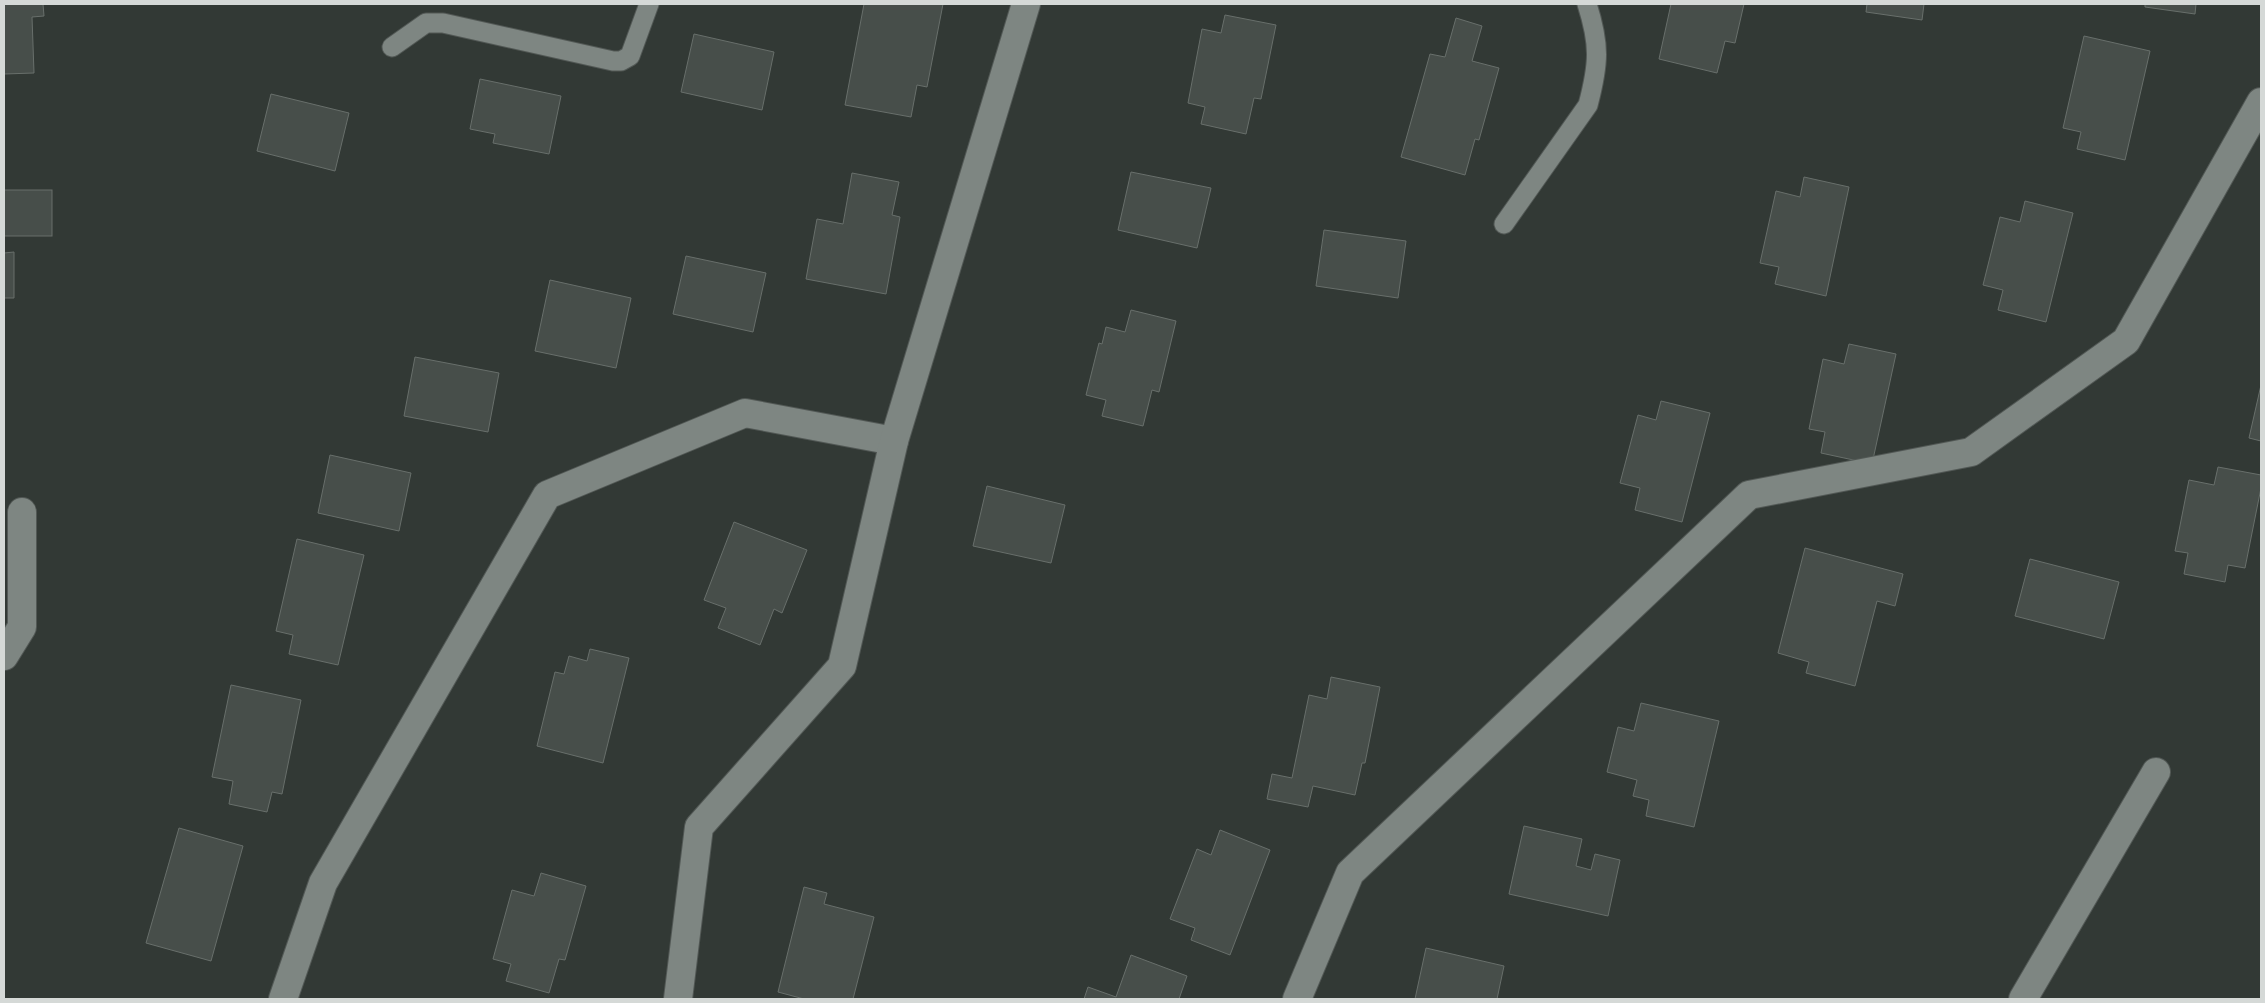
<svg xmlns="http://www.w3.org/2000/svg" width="2265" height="1003" font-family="'Varela Round',sans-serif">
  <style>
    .building { fill: #474e4a; stroke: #686f6b }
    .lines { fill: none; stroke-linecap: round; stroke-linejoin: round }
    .lane-casing { stroke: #525855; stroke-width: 21 }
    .street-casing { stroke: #525855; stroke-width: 30 }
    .lane { stroke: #7e8682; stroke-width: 19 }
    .street { stroke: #7e8682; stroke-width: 28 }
  </style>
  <rect width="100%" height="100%" fill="#323935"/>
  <g class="building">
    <polygon points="4,4 43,4 44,16 32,17 34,73 4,74"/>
    <polygon points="864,4 943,4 927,87 917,85 911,117 845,105"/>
    <polygon points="1671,4 1744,4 1735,43 1725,41 1717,73 1659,59"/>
    <polygon points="1867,4 1924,4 1922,20 1866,12"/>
    <polygon points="2145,4 2196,4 2195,14 2145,7"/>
    <polygon points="1225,15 1276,25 1261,99 1254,98 1246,134 1201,124 1205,107 1188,103 1202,29 1221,33"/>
    <polygon points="1456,18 1482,26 1472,61 1499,68 1479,140 1475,139 1465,175 1401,157 1430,54 1445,57"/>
    <polygon points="694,34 774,52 762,110 681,92"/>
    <polygon points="2084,36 2150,51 2125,160 2077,149 2081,132 2063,128"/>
    <polygon points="480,79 561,96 549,154 493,143 495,134 470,129"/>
    <polygon points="271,94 349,113 335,171 257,151"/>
    <polygon points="1131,172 1211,188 1197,248 1118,230"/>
    <polygon points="852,173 899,182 892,215 900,217 886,294 806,279 817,219 843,224"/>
    <polygon points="1804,177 1849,187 1826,296 1775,284 1779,267 1760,263 1776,191 1800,197"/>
    <rect x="4" y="190" width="48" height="46"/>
    <polygon points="2025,201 2073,213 2046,322 1998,310 2003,290 1983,285 2000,217 2020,222"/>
    <polygon points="1324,230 1406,241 1398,298 1316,286"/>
    <polygon points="14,252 14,298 4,298 4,253"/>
    <polygon points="686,256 766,273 753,332 673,314"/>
    <polygon points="550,280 631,298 616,368 535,351"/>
    <polygon points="1131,310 1176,321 1159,392 1152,390 1143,426 1102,416 1106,400 1086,395 1099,343 1102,344 1106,327 1125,332"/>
    <polygon points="1849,344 1896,354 1872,464 1821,453 1825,432 1809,429 1823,359 1844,364"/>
    <polygon points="415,357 499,373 488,432 404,416"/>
    <polygon points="2261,385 2261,441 2249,438"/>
    <polygon points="1661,401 1710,413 1682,522 1635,510 1640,488 1620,483 1638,415 1656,420"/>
    <polygon points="330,455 411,473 399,531 318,513"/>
    <polygon points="2218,467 2261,475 2261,488 2245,568 2228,565 2225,582 2184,574 2188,553 2175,551 2189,480 2214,485"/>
    <polygon points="987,486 1065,505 1051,563 973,546"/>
    <polygon points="734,522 807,550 782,613 774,609 760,645 718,628 726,608 704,600"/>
    <polygon points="297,539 364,555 338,665 289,654 293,635 276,631"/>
    <polygon points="1805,548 1903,574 1895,606 1877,601 1855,686 1806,673 1809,662 1778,653"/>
    <polygon points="2030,559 2119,582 2104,639 2015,616"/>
    <polygon points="590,649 629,658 603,763 537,746 555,672 564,674 569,656 587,661"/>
    <polygon points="1331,677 1380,687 1365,763 1362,763 1355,795 1313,786 1308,807 1267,799 1272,774 1292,778 1309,695 1327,699"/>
    <polygon points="231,685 301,700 282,794 272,792 267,812 229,804 233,781 212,777"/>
    <polygon points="1641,703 1719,721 1694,827 1646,816 1649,800 1633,796 1637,780 1607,772 1618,727 1634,731"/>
    <polygon points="1524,826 1582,839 1576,866 1591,870 1595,854 1620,860 1608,916 1509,894"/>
    <polygon points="179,828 243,846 211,961 146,943"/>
    <polygon points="1220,830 1270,850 1230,955 1191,940 1195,928 1170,919 1197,849 1211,855"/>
    <polygon points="541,873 586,886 565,960 559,959 549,993 506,981 511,964 493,959 512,890 534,896"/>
    <polygon points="804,887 827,893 824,904 874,917 853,999 804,999 778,992"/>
    <polygon points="1426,948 1504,966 1497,999 1415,999"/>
    <polygon points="1131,955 1187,976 1179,999 1084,999 1088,987 1116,997"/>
  </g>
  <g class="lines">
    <g class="lane-casing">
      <g id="lane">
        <polyline points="392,47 426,23 443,23 613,61 621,61 630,56 649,4"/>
        <path d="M1504,224L1588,105C1599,63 1600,45 1587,4"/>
      </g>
    </g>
    <g class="street-casing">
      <g id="street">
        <polyline points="4,656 22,627 22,512"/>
        <polyline points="283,999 323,883 547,495 745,413 894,441"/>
        <polyline points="678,999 699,827 842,666 894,441 1026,4"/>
        <polyline points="1297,999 1350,873 1749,495 1971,452 2126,341 2261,102"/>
        <polyline points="2023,999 2156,772"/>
      </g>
    </g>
    <use href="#lane" class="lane"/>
    <use href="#street" class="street"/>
  </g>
  <rect width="2265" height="1003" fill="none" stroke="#d5d9d7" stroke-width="10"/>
</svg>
